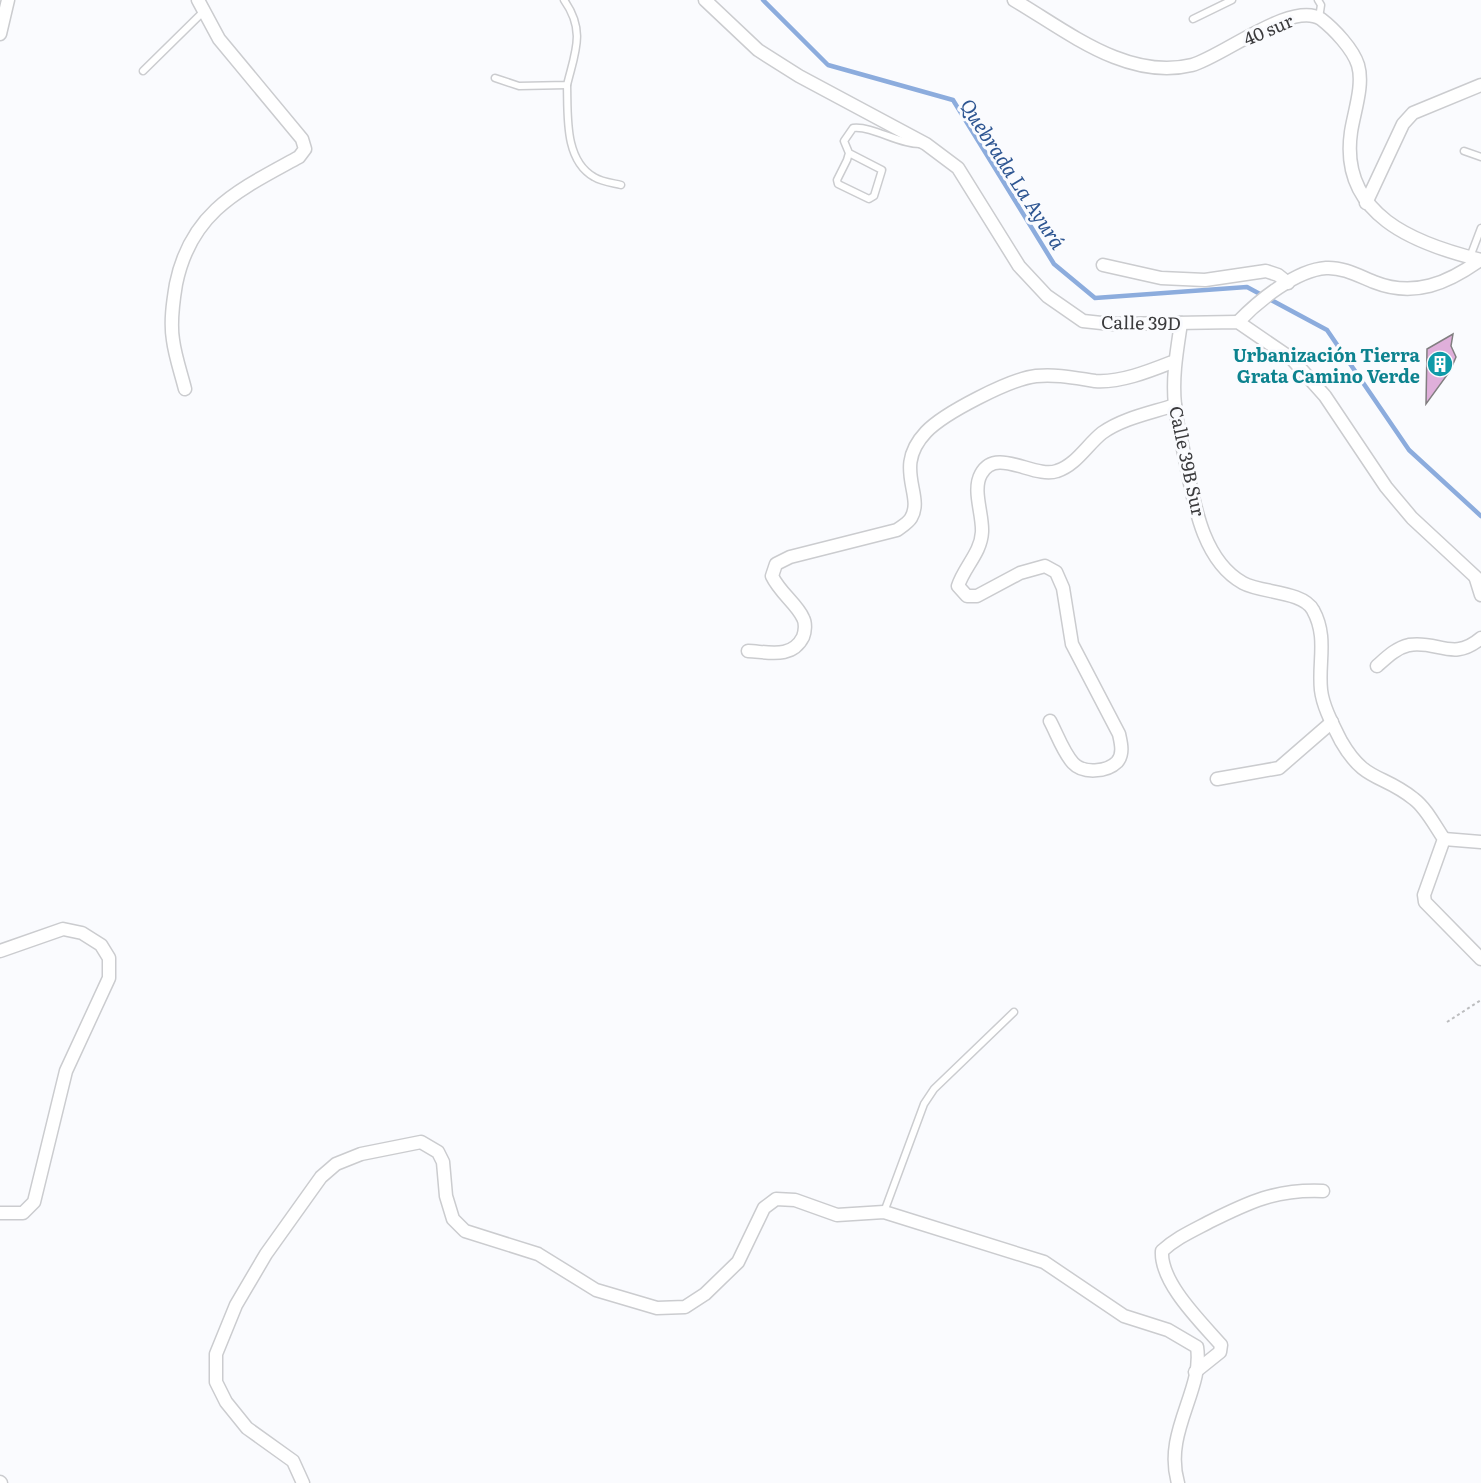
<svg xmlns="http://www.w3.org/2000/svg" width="1481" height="1483" font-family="Literata,serif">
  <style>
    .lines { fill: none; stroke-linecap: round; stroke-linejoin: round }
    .stream { stroke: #8cacdd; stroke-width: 4.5 }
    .building { fill: #dfafda; stroke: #817e80; stroke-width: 1.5 }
    .service-casing { stroke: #cbcccf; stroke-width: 9 }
    .minor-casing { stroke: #cbcccf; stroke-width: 15 }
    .path { stroke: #bcbdbf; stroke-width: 2; stroke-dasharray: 3 3; stroke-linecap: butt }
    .service { stroke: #fff; stroke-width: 6 }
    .minor { stroke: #fff; stroke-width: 12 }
    .labels { text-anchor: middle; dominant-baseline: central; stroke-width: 6; stroke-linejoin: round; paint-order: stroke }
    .street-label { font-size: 18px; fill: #3b3b3d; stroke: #fafbfe }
    .culture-label { font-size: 18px; font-weight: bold; fill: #0d838f; stroke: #fafbfe; text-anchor: end }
    .water-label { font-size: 20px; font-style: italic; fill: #2e5692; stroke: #fafbfe }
  </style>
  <rect width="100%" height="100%" fill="#fafbfe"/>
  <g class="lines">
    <polyline class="stream" points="763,0 828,65 953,100 1054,264 1095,298 1247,287 1327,330 1409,450 1481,516"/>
  </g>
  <polygon class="building" points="1453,334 1451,346 1456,357 1450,371 1426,404 1427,349"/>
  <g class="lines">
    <g class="service-casing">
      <g id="service">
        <polyline points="1318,0 1321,5 1319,18"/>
        <polyline points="1193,19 1232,0"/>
        <polyline points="143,71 203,12"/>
        <path d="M495,78L519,86L567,85C575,52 586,31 564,0"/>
        <path d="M567,85C568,115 564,160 594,177C602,182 613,183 621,185"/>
        <polyline points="1464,151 1481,157"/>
        <path d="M849,153L882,170L874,196L869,199L838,184L837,180L847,160L849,153L844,141L853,128C874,126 897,144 920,144"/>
        <polyline points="1470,257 1481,228"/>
        <polyline points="884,1212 924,1104 934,1089 1014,1012"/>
      </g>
    </g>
    <g class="minor-casing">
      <g id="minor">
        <polyline points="705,0 758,50 799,76 926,144 958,168 1019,266 1047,296 1083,321 1111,324 1238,322 1292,359 1325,396 1386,487 1412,518 1481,582"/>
        <path d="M1014,0C1067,31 1127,81 1192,65C1222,57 1292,0 1321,19C1334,29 1353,49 1358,65C1364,85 1354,112 1351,132C1339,215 1415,244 1481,260"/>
        <polyline points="0,34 8,0"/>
        <polyline points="1366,203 1403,124 1413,113 1481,85"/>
        <polyline points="1103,265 1161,278 1205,280 1266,271 1278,275 1288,283"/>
        <path d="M1238,322C1258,301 1296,270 1326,268C1343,267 1359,276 1374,282C1414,298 1448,283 1480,260"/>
        <path d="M1181,323C1177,350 1172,377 1175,405C1176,421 1181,438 1184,454C1193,496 1200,559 1243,583C1261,593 1303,591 1313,610C1328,637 1318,662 1321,690C1323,707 1333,725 1341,741C1365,783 1382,773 1414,799C1426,808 1435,826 1444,839L1424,895L1425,902L1481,959"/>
        <path d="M185,389C181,373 175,356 173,340C170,322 173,302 176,284C191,211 239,190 299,157L305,149L302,139L219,39L198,0"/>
        <polyline points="1476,579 1481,595"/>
        <path d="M748,651C769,652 792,659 803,637C805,632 806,623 803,618C797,604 780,593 772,576L776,564L790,557L897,530C901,527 908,523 911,518C925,495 892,468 926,432C944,413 1010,379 1036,376C1057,374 1075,378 1095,381C1121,383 1152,370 1175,361"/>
        <path d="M1377,666C1387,657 1396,648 1409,645C1438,640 1453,662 1481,638"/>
        <path d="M1050,721C1057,734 1063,752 1073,763C1083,774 1107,772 1117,762C1124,754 1121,743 1119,734L1072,644L1063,588L1056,572L1045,566L1020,573L977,596H967L958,586C964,567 981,553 982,532C983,514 972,490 981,474C996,446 1034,479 1057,471C1076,465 1087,445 1102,433C1123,418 1151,413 1175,405"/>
        <polyline points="1217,779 1279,768 1332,722"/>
        <polyline points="1444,839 1481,842"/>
        <polyline points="0,951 63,929 82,933 101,945 109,958 109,978 66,1071 34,1202 23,1213 0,1213"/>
        <path d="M1195,1372L1220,1352L1221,1345C1202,1323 1160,1283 1162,1251C1176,1238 1192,1231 1209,1222C1249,1202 1276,1189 1323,1191"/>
        <polyline points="0,1482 1,1483"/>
        <path d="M303,1483L293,1461L247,1428L226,1402L216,1382V1354L236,1305L266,1254L321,1177L336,1164L361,1154L421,1142L438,1152L443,1162L446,1196L453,1219L465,1231L538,1254L596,1290L657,1308L685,1307L705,1294L738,1262L764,1208L776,1199L795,1200L837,1215L884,1212L1044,1262L1124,1316L1168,1330L1197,1347C1204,1390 1163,1432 1178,1483"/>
      </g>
    </g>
    <polyline class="path" points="1447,1022 1481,1000"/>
    <use href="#service" class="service"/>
    <use href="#minor" class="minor"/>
  </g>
  <defs>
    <g id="building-disc" transform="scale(1.35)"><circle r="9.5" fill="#0f9aa8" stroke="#fafbfe"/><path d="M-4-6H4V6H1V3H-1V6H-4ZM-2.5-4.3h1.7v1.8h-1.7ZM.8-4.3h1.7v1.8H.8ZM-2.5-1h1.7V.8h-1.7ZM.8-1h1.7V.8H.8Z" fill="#fff"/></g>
  </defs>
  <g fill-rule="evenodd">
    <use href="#building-disc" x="1440" y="364"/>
  </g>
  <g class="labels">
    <g class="street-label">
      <text transform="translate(1268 29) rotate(-23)">40 sur</text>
      <text transform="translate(1141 322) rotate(1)">Calle 39D</text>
      <text transform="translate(1188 461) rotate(78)">Calle 39B Sur</text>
    </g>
    <g class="culture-label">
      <text x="1420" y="354">Urbanización Tierra<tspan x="1420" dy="21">Grata Camino Verde</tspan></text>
    </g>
    <g class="water-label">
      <text transform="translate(1014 173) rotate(57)">Quebrada La Ayurá</text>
    </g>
  </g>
</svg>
